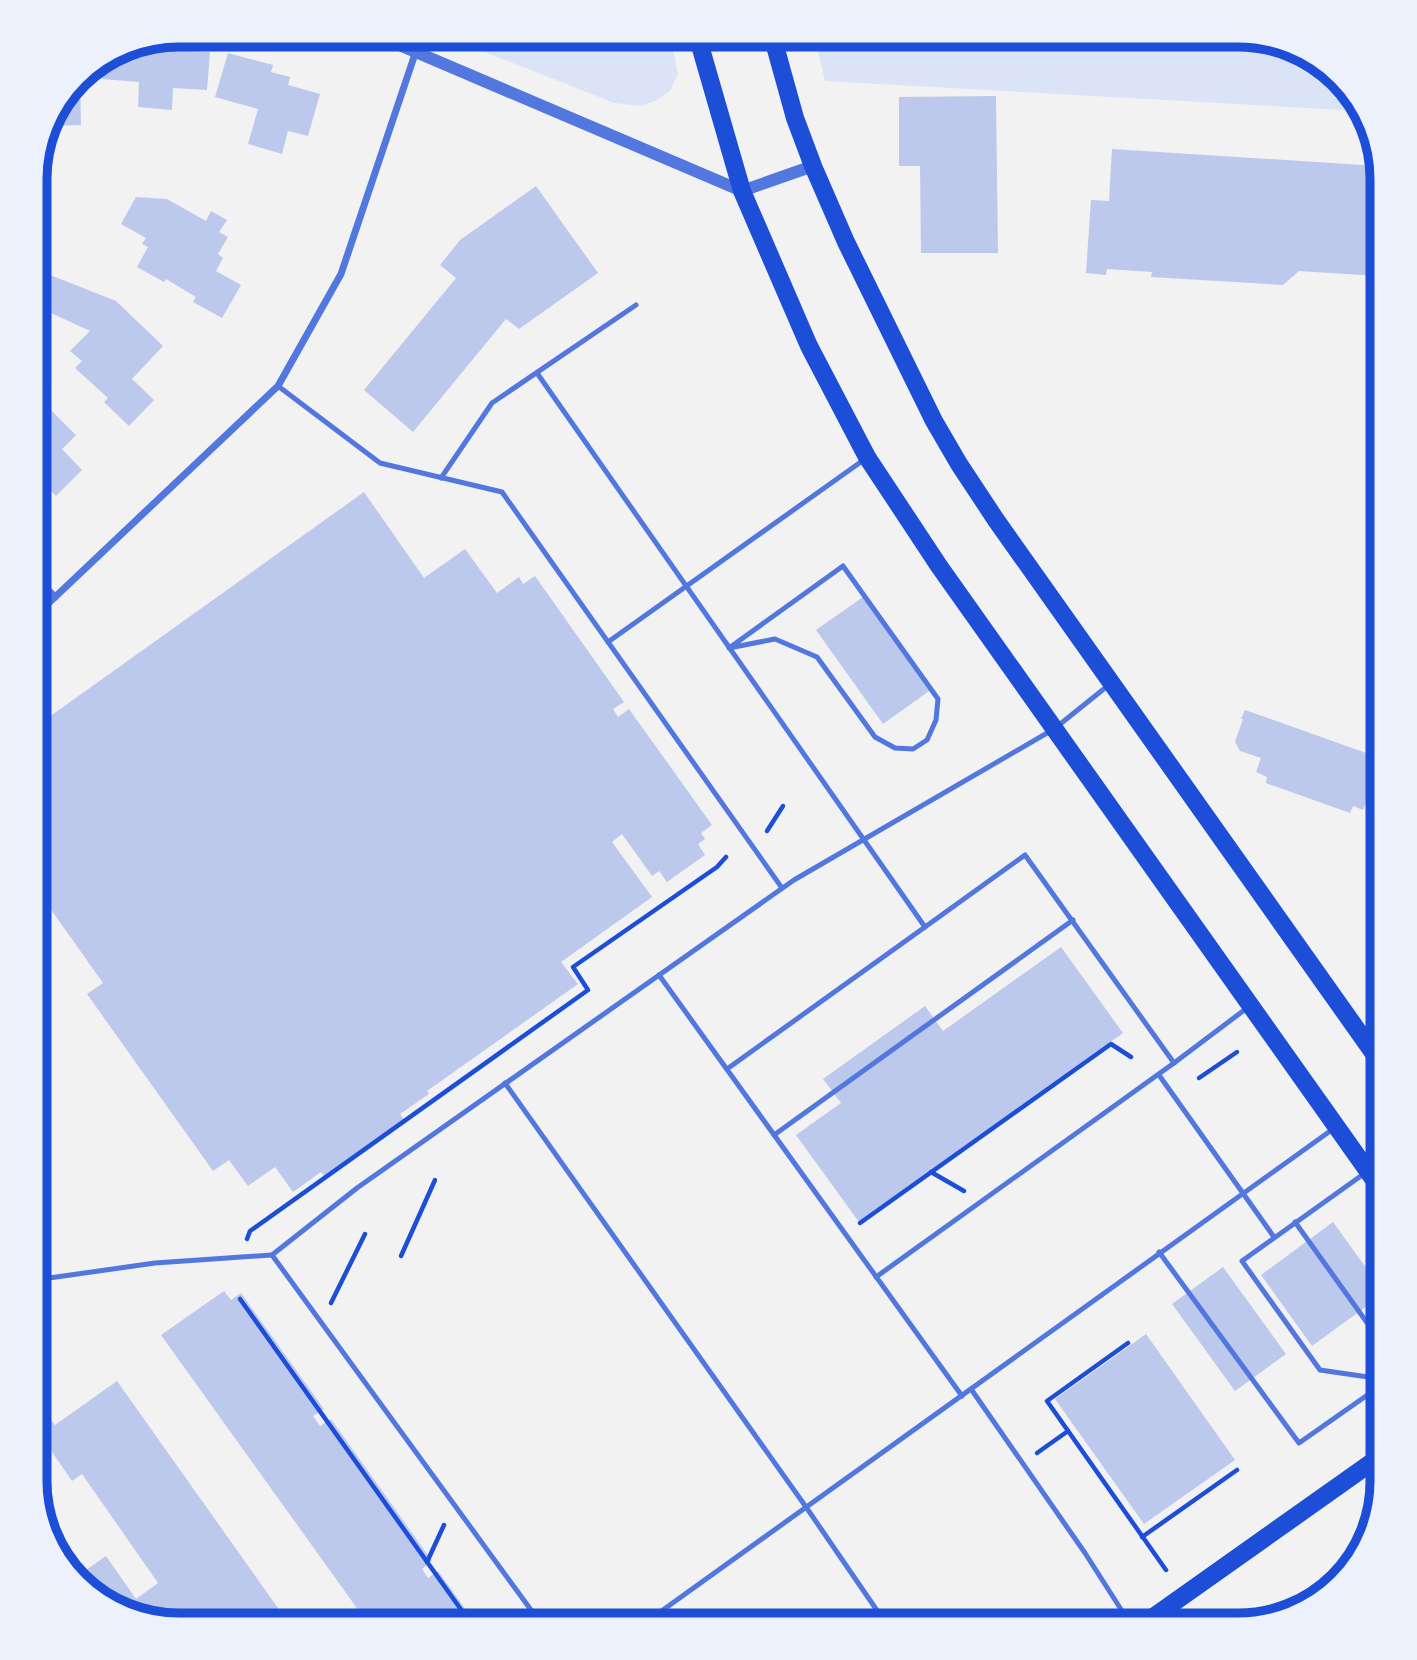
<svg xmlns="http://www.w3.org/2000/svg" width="1417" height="1660" font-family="'Golos Text',sans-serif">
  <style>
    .green { fill: #dbe4f7 }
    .building { fill: #bdc9ec }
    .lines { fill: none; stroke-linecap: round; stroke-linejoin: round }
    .path { stroke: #1d4ed8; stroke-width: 4.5 }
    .service { stroke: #5277de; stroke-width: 5 }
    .minor { stroke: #5277de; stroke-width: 7 }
    .tertiary { stroke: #5277de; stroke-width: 12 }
    .primary { stroke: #1d4ed8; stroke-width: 18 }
    .rim { fill: none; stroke: #1d4ed8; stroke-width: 9 }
  </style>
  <rect width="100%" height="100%" fill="#f2f2f2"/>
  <g class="green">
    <polygon points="442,35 670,35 678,74 670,91 655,101 641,106 614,103"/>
    <polygon points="814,35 1247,35 1309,54 1352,92 1359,111 825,81"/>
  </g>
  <g class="building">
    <polygon points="162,39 162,41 179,43 179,50 210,52 207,90 173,88 172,110 138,107 139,82 102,79 103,59 125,46"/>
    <polygon points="228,53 273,65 271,72 290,77 288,85 320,94 308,136 288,131 282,154 248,144 258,109 215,97"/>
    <polygon points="80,77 81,125 47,126 50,116"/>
    <polygon points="996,96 998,253 921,253 920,166 899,166 899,97"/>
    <polygon points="1112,149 1378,166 1382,179 1382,273 1377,276 1299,271 1283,285 1151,277 1152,272 1107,269 1106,275 1086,273 1091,200 1109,201"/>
    <polygon points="536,186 598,273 519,329 506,319 413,432 364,390 456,278 440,265 460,240"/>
    <polygon points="136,197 167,199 206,221 211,211 227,220 219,232 228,237 218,254 223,258 216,271 241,285 222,318 193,302 196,297 166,279 164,282 137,267 148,247 142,244 146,238 121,224"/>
    <polygon points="35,269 116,301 163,346 132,379 154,400 129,426 104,402 108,398 75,368 82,361 70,351 90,331 51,313 41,333 35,330"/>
    <polygon points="51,410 76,435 62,449 82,470 56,496 35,475 35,425"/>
    <polygon points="364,492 424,578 465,549 497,593 519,577 523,584 535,576 624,702 613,709 618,717 629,709 712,825 701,833 705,839 698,844 705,855 667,882 659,871 652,876 622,834 612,842 652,897 561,962 578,984 427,1091 429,1094 400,1114 404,1120 325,1177 321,1172 293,1192 275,1167 248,1186 229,1160 213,1171 87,994 103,983 35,887 35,727"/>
    <polygon points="863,597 929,691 883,724 816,630"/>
    <polygon points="1382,628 1382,650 1375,647"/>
    <polygon points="1245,710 1369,754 1367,760 1382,765 1382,780 1375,778 1363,810 1353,806 1350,813 1266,783 1267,777 1256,772 1261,758 1240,751 1235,742 1243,719 1241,719"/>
    <polygon points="1061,947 1123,1033 859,1222 796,1135 841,1103 823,1079 925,1006 943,1031"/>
    <polygon points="1333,1222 1382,1290 1382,1295 1312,1346 1261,1275"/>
    <polygon points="1223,1267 1286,1354 1235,1391 1172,1304"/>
    <polygon points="224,1291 231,1300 241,1293 324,1409 313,1416 320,1426 331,1419 432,1561 422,1569 428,1578 438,1571 477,1625 369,1625 161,1335"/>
    <polygon points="1146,1334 1235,1460 1144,1524 1055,1399"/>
    <polygon points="117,1381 290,1625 179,1625 115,1610 65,1568 58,1548 66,1542 86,1570 106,1556 136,1599 158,1583 82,1474 72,1481 37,1430 51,1420 55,1425"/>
  </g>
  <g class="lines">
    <g class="path">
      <polyline points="1024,35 1278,45"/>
      <polyline points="767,831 783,806"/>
      <polyline points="1199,1078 1237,1052"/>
      <polyline points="931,1172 964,1191"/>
      <polyline points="860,1223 1111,1044 1131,1057"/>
      <polyline points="247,1239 250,1231 588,990 573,967 717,867 726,857"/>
      <polyline points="401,1256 435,1180"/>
      <polyline points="240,1299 472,1625"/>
      <polyline points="331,1303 365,1234"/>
      <polyline points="1128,1343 1047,1401 1166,1570"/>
      <polyline points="1037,1453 1068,1431"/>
      <polyline points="1142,1537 1237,1470"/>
      <polyline points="427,1562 444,1525"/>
    </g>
    <g class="service">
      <polyline points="537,373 925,927 1025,855 1174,1063 876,1277"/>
      <polyline points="278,386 380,463 502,492 782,888"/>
      <polyline points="441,478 492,403 636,305"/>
      <polygon points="843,566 938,699 936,720 927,740 913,749 895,748 875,737 817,657 775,639 729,648"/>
      <polyline points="608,642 865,459"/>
      <polyline points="659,975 962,1396"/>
      <polyline points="1370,1045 1382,1036"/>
      <polyline points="1174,1063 1247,1008"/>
      <polyline points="727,1069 925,927"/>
      <polyline points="1159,1075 1274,1237"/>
      <polyline points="505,1083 806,1507 887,1625"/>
      <polyline points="774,1135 1073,920"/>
      <polyline points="1365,1173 1242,1261 1320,1370 1368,1377 1382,1396"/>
      <polyline points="1295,1222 1373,1331 1368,1377"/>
      <polyline points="35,1248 50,1278"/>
      <polyline points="1159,1252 1299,1443 1376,1389"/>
      <polyline points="35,1280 155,1263 272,1255"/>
      <polyline points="1373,1331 1382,1324"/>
      <polyline points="971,1389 1085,1553 1131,1625"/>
      <polyline points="542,1625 272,1255 357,1188 794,880 1054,729 1110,684"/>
      <polyline points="642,1625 1333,1129"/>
    </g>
    <g class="minor">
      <polyline points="35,577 55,597"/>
      <polyline points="35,616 278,386 341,274 416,51"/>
    </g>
    <polyline class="tertiary" points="376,35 742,191 813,166"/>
    <g class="primary">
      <polyline points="697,35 742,191 809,346 867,457 939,566 1382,1191"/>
      <polyline points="772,35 795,118 813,166 846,242 934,421 959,464 996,520 1382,1065"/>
      <polyline points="1307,1602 1339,1579"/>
      <polyline points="1142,1625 1382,1455"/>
    </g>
  </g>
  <path d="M0 0H1417V1660H0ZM179 47H1238A132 132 0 0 1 1370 179V1481A132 132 0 0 1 1238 1613H179A132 132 0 0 1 47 1481V179A132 132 0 0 1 179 47Z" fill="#edf1fc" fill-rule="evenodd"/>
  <path class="rim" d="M179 47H1238A132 132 0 0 1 1370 179V1481A132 132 0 0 1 1238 1613H179A132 132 0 0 1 47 1481V179A132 132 0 0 1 179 47Z"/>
</svg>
